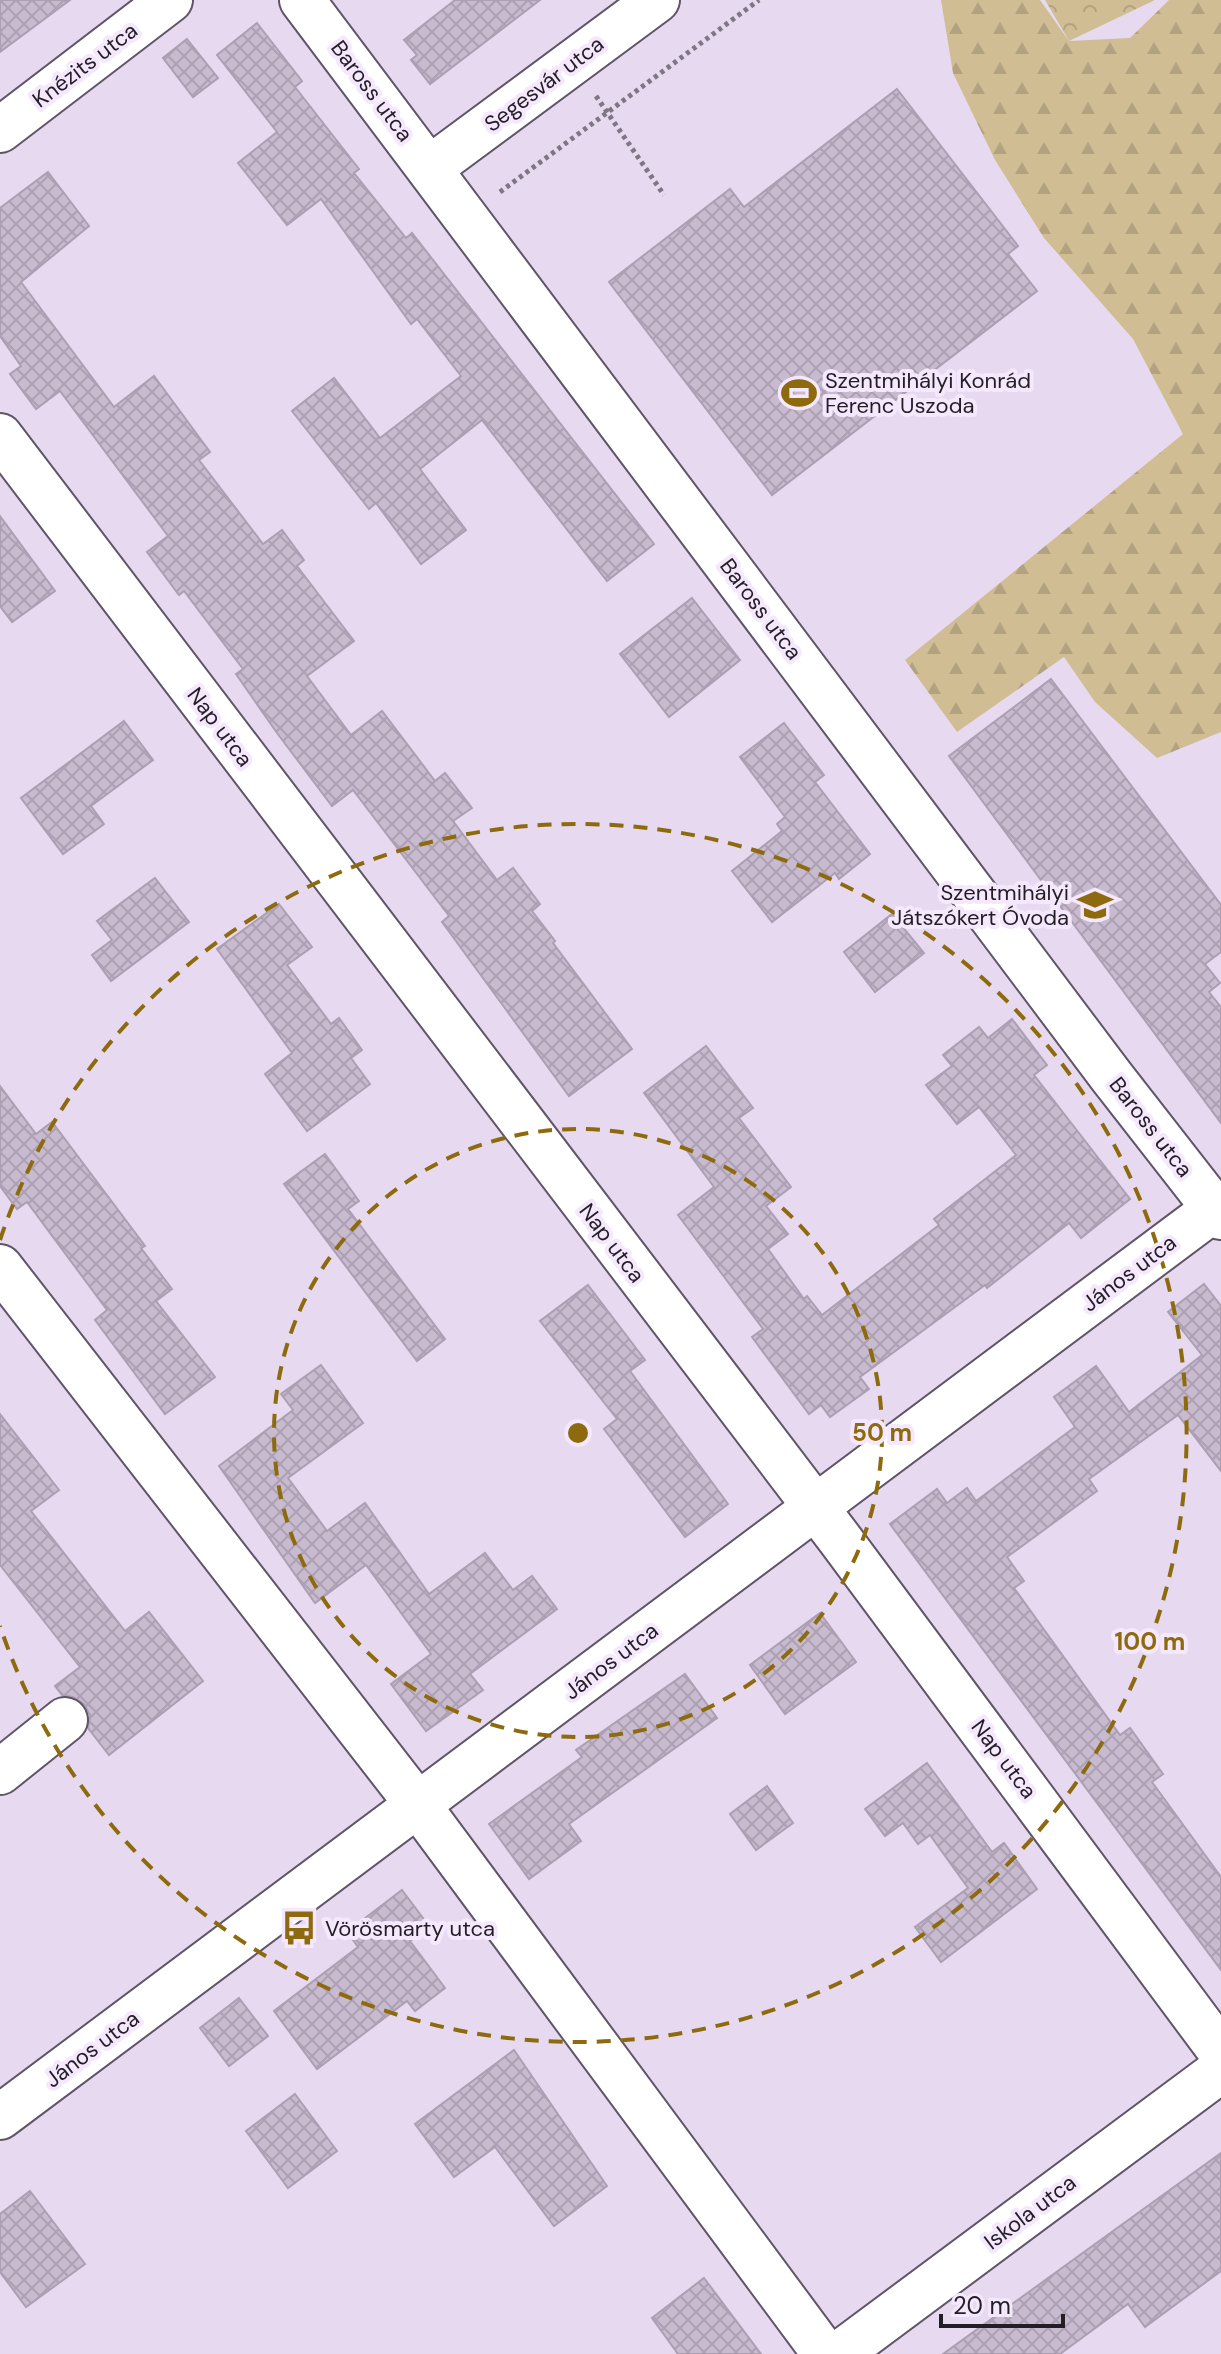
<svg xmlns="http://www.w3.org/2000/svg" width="1221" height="2354" font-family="'DM Sans',sans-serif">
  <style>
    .forest { fill: url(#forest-firs) }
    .park { fill: url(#park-crowns) }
    .building { fill: url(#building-cross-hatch); stroke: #ac9fb4; stroke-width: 2 }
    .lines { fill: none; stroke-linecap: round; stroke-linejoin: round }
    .minor-casing { stroke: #605567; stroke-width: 48 }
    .path { stroke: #7e7684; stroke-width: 5; stroke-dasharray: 4 4; stroke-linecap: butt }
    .minor { stroke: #fff; stroke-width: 44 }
    .ring { fill: none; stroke: #8d6a0d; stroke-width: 4; stroke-dasharray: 14 10 }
    .labels { text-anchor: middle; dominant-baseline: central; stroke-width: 8; stroke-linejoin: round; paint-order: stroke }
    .street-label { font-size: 22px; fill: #231e26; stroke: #f5e8fd }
    .poi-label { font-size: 22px; fill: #231e26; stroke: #f5e8fd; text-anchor: start }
    .centre { fill: #8d6a0d; stroke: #f5e8fd; stroke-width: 4 }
    .ring-label { font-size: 24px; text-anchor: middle; font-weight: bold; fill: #8d6a0d; stroke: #f5e8fd; stroke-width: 8; stroke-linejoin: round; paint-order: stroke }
  </style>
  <defs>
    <pattern id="forest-firs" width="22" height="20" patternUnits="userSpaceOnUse" patternTransform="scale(2)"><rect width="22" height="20" fill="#d0bd94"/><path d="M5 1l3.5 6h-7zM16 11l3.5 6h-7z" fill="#b2a27f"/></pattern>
    <pattern id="park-crowns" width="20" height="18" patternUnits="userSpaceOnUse" patternTransform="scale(2)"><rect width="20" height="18" fill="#d0bd94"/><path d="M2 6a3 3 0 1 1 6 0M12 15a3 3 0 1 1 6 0" fill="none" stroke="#b2a27f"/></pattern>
    <pattern id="building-cross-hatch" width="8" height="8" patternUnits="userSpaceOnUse" patternTransform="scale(2)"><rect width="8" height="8" fill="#c8bbd0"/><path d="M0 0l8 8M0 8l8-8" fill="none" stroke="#aca0b2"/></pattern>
  </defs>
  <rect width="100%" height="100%" fill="#e7daf0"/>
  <polygon class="forest" points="941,0 1040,0 1069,41 1130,38 1169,0 1221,0 1221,732 1157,758 1095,702 1064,657 957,732 905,660 1183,434 1133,339 1044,238 995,160 953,73"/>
  <polygon class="park" points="1045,0 1155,0 1069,41"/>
  <g class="building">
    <polygon points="0,0 70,0 0,52"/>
    <polygon points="455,0 540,0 430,84 411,60 417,55 404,40"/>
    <polygon points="257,23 302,81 295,87 359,169 354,173 406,238 412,233 654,544 607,581 482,420 420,469 466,530 421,564 376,503 369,509 292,411 334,378 380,438 461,376 417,319 411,324 321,199 287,225 238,163 277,132 217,55"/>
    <polygon points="187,39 218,78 193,97 163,58"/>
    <polygon points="897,89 1018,246 1008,254 1037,291 772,495 609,282 730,189 744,207"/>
    <polygon points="48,172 89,226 21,282 114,407 154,376 210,452 199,460 263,544 282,530 304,560 297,566 354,641 307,676 351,735 382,711 435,781 445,773 472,808 453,821 497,880 513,868 540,904 532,911 555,941 553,943 632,1049 569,1096 442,922 449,916 353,790 332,806 277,733 236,674 243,669 184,591 179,595 147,552 168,536 60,391 36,409 10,374 21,366 0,336 0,208"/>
    <polygon points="0,516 55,591 12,622 0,606"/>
    <polygon points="692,598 740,660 669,717 620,654"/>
    <polygon points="1051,679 1221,905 1221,952 1205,964 1220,983 1209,992 1221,1007 1221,1123 949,756"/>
    <polygon points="124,721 153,760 91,806 104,824 63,854 21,798"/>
    <polygon points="784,723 824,775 815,782 870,854 839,879 835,873 772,922 732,871 782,831 777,824 785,817 740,757"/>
    <polygon points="155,878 189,922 111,981 92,955 112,940 97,921"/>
    <polygon points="279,904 312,947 287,965 331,1024 339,1018 362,1050 351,1058 370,1084 307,1131 265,1074 292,1053 217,949"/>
    <polygon points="892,914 924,953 875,992 844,952"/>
    <polygon points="1012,1019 1047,1065 1034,1075 1130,1199 1081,1238 1069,1223 987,1288 985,1285 860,1377 869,1389 830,1417 821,1405 809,1414 752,1337 763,1329 678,1215 714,1187 644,1093 706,1046 753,1108 739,1118 791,1187 766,1206 788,1234 768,1249 804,1299 807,1296 822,1315 939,1225 934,1219 1016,1155 979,1107 957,1124 926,1085 952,1066 943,1055 979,1027 988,1038"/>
    <polygon points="0,1086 36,1134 52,1122 145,1246 141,1248 172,1289 156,1301 215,1377 165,1414 95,1320 107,1310 27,1202 17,1209 0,1186"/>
    <polygon points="325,1154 359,1201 348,1209 445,1339 417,1361 284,1184"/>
    <polygon points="1204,1284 1221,1306 1221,1471 1178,1415 1089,1479 1097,1491 1007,1557 1024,1581 1014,1588 1120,1735 1130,1728 1163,1774 1152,1782 1221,1877 1221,1970 890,1524 937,1489 947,1503 967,1488 976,1501 1075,1427 1054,1397 1096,1366 1129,1412 1202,1355 1168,1312"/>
    <polygon points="588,1285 645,1360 630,1371 728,1504 685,1537 604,1429 617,1419 540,1321"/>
    <polygon points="321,1365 363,1423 288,1478 327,1531 365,1503 429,1594 485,1553 513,1590 532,1576 557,1609 470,1674 483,1690 426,1731 391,1684 431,1654 366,1565 315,1603 219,1466 293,1410 281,1394"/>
    <polygon points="0,1414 59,1490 31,1511 125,1631 149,1612 203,1681 109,1755 88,1728 90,1715 84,1704 73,1697 62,1695 55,1686 80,1667 0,1565"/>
    <polygon points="820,1613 856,1662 785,1714 750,1665"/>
    <polygon points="685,1674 717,1718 569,1824 581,1841 529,1879 489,1824 582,1757 576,1750"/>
    <polygon points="927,1763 992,1852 1004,1843 1037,1889 941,1962 915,1927 968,1888 930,1835 918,1844 903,1823 885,1836 865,1809"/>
    <polygon points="767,1786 793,1823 756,1850 730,1814"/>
    <polygon points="402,1890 429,1926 410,1941 445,1988 415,2011 407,2001 317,2069 274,2011 358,1947 347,1932"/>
    <polygon points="239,1998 268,2036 229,2066 200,2028"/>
    <polygon points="514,2050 607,2186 554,2226 495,2147 454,2177 415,2124"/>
    <polygon points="295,2094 337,2151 288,2188 246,2131"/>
    <polygon points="1221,2153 1221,2271 1145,2327 1128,2304 1060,2354 943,2354"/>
    <polygon points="30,2191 85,2264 26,2307 0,2272 0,2214"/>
    <polygon points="704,2278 761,2354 678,2354 652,2318"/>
  </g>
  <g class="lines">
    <g class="minor-casing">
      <g id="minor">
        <polyline points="302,0 1111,1076 1221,1217"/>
        <polyline points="0,130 170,0"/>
        <polyline points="430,168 657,0"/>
        <polyline points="0,436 839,1538 1221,2052"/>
        <polyline points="0,1267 418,1805 825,2354"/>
        <polyline points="0,1772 65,1720"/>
        <polyline points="0,2117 1221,1204"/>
        <polyline points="839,2354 1221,2070"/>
      </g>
    </g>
    <g class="path">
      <polyline points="596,96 664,195"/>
      <polyline points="500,192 759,0"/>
    </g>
    <use href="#minor" class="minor"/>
  </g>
  <g class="ring">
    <circle cx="578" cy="1433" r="304"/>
    <path d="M0 1240A609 609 0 1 1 0 1626"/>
  </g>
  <defs>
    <g id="stadium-bare" transform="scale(2.76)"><path d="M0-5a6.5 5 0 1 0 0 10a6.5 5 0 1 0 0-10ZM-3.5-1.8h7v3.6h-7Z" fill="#8d6a0d" stroke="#f5e8fd" stroke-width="2.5" paint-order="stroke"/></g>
    <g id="school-bare" transform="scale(2.76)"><path d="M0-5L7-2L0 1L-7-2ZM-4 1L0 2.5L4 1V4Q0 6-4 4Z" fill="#8d6a0d" stroke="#f5e8fd" stroke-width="2.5" paint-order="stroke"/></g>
    <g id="bus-bare" transform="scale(2.76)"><path d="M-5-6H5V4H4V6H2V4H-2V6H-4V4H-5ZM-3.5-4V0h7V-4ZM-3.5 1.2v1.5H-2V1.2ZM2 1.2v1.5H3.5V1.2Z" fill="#8d6a0d" stroke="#f5e8fd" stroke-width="2.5" paint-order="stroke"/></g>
  </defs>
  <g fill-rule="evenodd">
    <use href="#stadium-bare" x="799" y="393"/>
    <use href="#school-bare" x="1095" y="905"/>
    <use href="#bus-bare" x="299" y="1928"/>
  </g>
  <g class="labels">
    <g class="street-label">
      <text transform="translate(85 65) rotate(-37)">Knézits utca</text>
      <text transform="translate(544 84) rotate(-37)">Segesvár utca</text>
      <text transform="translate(372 91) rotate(53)">Baross utca</text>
      <text transform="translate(761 609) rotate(53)">Baross utca</text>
      <text transform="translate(220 727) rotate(53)">Nap utca</text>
      <text transform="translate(1151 1127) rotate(52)">Baross utca</text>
      <text transform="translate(612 1243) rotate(53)">Nap utca</text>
      <text transform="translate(1129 1273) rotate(-37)">János utca</text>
      <text transform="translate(611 1661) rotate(-37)">János utca</text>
      <text transform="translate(1004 1759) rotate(53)">Nap utca</text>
      <text transform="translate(92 2049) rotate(-37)">János utca</text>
      <text transform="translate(1030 2212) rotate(-37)">Iskola utca</text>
    </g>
    <g class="poi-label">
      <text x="825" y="380">Szentmihályi Konrád<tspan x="825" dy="25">Ferenc Uszoda</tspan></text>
      <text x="1069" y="892" text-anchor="end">Szentmihályi<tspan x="1069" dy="25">Játszókert Óvoda</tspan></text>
      <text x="325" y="1928">Vörösmarty utca</text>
    </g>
  </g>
  <circle cx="578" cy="1433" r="12" class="centre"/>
  <g class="ring-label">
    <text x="882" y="1441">50 m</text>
    <text x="1150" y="1650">100 m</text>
  </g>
  <path d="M941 2314v12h122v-12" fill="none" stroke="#231e26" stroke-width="4"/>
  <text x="953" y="2314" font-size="24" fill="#231e26" stroke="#f5e8fd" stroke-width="6" paint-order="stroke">20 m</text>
</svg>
